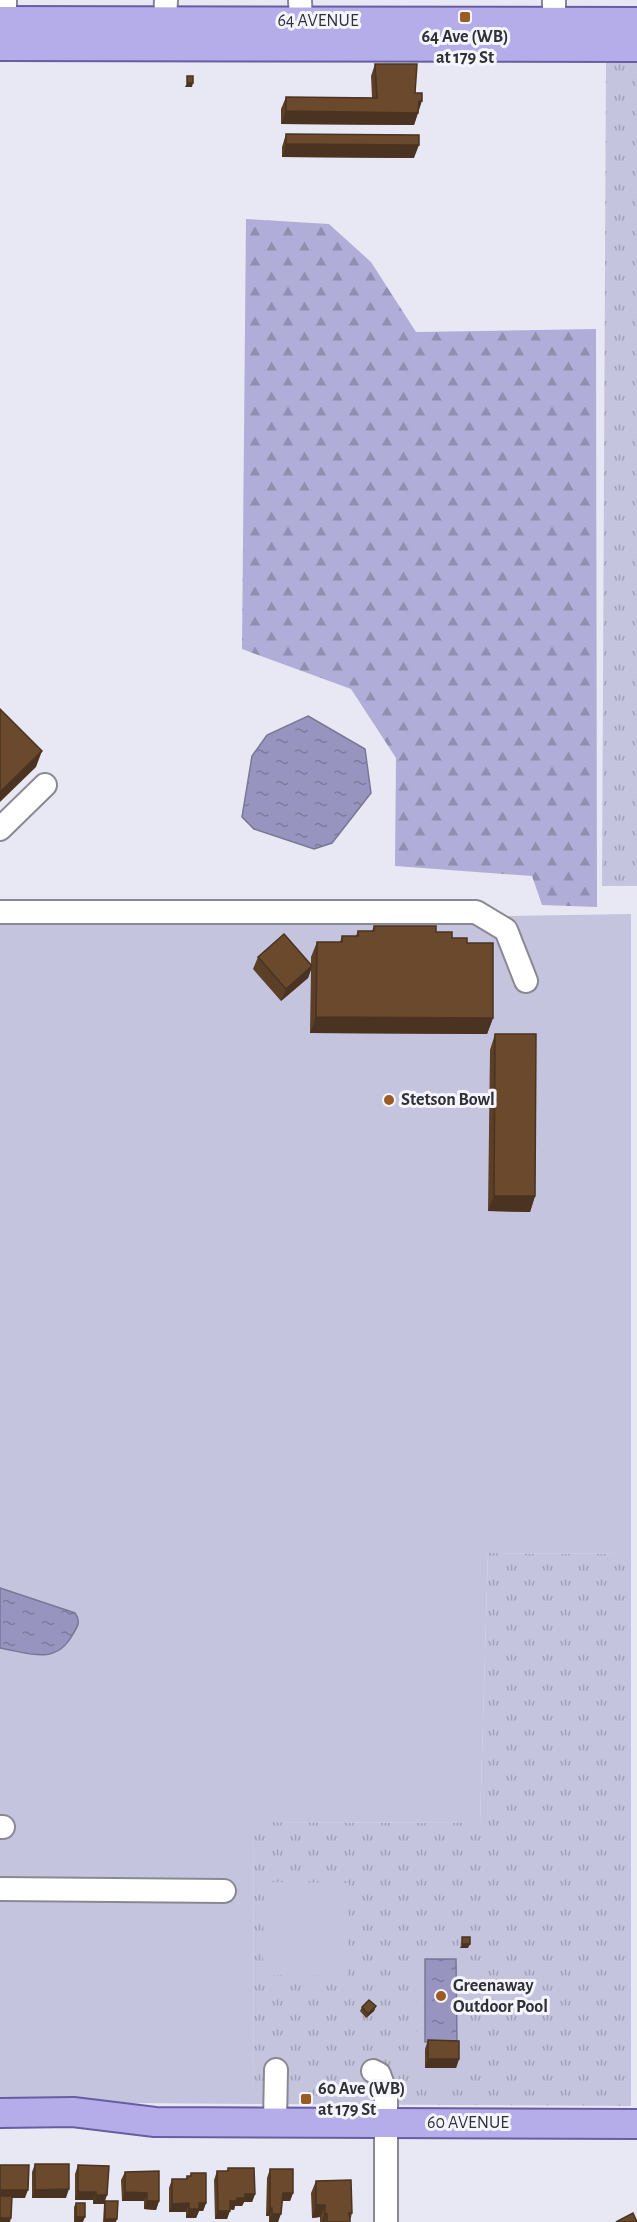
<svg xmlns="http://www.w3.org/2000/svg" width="637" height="2222" font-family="'Alegreya Sans',sans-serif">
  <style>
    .forest { fill: url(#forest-firs) }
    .park { fill: url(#park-tufts) }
    .garden { fill: #c5c4df }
    .water { fill: url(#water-ripples); stroke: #787796; stroke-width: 1.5 }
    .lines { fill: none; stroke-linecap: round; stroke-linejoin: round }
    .minor-casing { stroke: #898994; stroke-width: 26 }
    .major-casing { stroke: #665ea2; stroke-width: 32 }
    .minor { stroke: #fff; stroke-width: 22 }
    .major { stroke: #b5adea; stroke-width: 28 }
    .wall { fill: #5b3f27 }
    .shaded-wall { fill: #4a3320 }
    .building { fill: #6a492d; stroke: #4a3320; stroke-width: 1.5 }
    .poi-dot { fill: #9a5c21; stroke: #f5f5ff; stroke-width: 2 }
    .labels { text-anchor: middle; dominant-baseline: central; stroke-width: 6; stroke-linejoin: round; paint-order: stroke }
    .street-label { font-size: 18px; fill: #303035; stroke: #f5f5ff }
    .poi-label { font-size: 18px; font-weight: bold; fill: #303035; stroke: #f5f5ff; text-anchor: start }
  </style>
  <defs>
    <pattern id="forest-firs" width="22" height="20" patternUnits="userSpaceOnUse" patternTransform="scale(1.5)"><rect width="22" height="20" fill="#b0aed9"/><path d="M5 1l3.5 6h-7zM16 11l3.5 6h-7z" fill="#908eb1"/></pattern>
    <pattern id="park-tufts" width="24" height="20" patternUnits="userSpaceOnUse" patternTransform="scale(1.5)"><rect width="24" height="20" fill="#c5c4df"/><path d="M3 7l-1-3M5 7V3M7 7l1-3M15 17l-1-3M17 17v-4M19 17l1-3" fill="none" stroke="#a0a0b6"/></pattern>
    <pattern id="water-ripples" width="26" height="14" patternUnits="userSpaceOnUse" patternTransform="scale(1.5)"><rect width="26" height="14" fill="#9795bf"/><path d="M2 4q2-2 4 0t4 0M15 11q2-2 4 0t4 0" fill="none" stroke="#7c7a9c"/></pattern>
  </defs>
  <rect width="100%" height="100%" fill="#e8e8f4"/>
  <polygon class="forest" points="246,219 329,224 371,262 416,332 596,329 597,907 542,905 532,876 395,866 396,758 351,689 242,649"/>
  <g class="park">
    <polygon points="606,62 637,62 637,886 602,886"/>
    <polygon points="488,1553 631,1554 631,2106 253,2104 254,1822 480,1823"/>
  </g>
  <g class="garden">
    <polygon points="631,914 631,1554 488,1553 480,1823 254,1822 253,2104 0,2102 0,924"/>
    <polygon points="264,1882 349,1883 348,1976 263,1975"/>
    <polygon points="416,1952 465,1952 465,2039 470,2048 470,2081 413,2081 412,2048 417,2041"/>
  </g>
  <g class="water">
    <polygon points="308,716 365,749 371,793 332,843 314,849 254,829 242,817 252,756 267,735"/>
    <path d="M0,1588L75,1613C81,1621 78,1626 73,1634C56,1666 29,1653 0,1648Z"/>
    <polygon points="425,1959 456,1959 457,2042 425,2042"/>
  </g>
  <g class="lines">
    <g class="minor-casing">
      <g id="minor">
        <polyline points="300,0 301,22"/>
        <polyline points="554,0 554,22"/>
        <polyline points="5,6 5,0"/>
        <polyline points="165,21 166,0"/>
        <polyline points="0,829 45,785"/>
        <polyline points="0,912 476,912 506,930 526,981"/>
        <polyline points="0,1827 3,1827"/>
        <polyline points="0,1889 224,1891"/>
        <polyline points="373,2071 379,2074 386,2093 386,2222"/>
        <polyline points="275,2122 276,2070"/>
      </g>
    </g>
    <g class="major-casing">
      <g id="major">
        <polyline points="0,21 637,22"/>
        <polyline points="0,46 637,47"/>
        <polyline points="0,2113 73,2112 155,2122 637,2124"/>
      </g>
    </g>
    <use href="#minor" class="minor"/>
    <use href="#major" class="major"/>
  </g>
  <g class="wall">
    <polygon points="375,64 415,93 419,109 414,125 281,124 281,109 286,97 372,98 371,76"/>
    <polygon points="286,134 414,158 282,157 282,147"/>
    <polygon points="374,926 436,932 467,943 493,1018 487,1034 310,1033 311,970 308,978 281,1001 253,969 258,957 311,964 311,957 317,942 340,942 342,936 356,936 358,931 372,931"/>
    <polygon points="495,1034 535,1196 530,1212 488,1211 490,1050"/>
    <polygon points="376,2006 374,2011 366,2018 360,2011 362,2007"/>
    <polygon points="428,2040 459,2059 456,2068 425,2068 425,2049"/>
    <polygon points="35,2164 66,2198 32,2198 32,2172"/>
    <polygon points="78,2165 105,2201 116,2222 103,2222 104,2204 93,2204 93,2200 75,2200 75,2174"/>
    <polygon points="228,2168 255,2194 252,2202 244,2202 242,2206 235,2206 234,2210 230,2209 227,2219 215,2219 214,2180 217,2171 227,2171"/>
    <polygon points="270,2169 293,2193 290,2201 282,2201 278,2222 269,2222 269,2216 266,2216 267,2178"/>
    <polygon points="125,2172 159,2201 156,2210 144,2209 144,2201 122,2201 121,2180"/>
    <polygon points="191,2173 206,2203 203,2211 199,2211 196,2218 186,2218 186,2212 169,2212 169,2188 172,2179 186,2179 187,2176 190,2176"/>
    <polygon points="316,2181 352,2213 350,2222 320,2222 320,2217 312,2218 311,2193"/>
    <polygon points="76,2203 83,2222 74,2222 74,2207"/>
  </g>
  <g class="shaded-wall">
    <polygon points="187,83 193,83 192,87 185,87"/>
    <polygon points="419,101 422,101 414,125 281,124 286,111"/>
    <polygon points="286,144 419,145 414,158 282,157"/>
    <polygon points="42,751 36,767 0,802 0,792"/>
    <polygon points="312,966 308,978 281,1001 286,989"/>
    <polygon points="316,1017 493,1018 487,1034 310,1033"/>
    <polygon points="494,1196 535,1196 530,1212 488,1211"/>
    <polygon points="462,1944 470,1944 468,1948 460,1948"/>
    <polygon points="376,2006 374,2011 366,2018 368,2014"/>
    <polygon points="428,2059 459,2059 456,2068 425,2068"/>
    <polygon points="69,2189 66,2198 32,2198 35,2190"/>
    <polygon points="0,2190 28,2190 25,2198 0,2198"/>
    <polygon points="78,2192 96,2192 93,2200 75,2200"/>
    <polygon points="125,2192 147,2193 144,2201 122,2201"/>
    <polygon points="283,2193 293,2193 290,2201 280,2201"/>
    <polygon points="245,2194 255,2194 252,2202 244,2202 242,2206 235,2206 234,2210 227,2209 230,2201"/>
    <polygon points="96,2195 107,2195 104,2204 93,2204"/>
    <polygon points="147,2201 159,2201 156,2210 144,2209"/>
    <polygon points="189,2203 186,2212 169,2212 172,2204"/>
    <polygon points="199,2203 206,2203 203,2211 199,2211 196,2218 186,2218 189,2209"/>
    <polygon points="316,2205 325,2205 320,2217 312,2218"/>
    <polygon points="270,2208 272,2208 269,2216 266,2216"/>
    <polygon points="218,2211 230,2211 227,2219 215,2219"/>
    <polygon points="272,2214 281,2214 278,2222 269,2222"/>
    <polygon points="325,2214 327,2214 324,2222 322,2222"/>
    <polygon points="76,2217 85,2217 83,2222 74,2222"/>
    <polygon points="0,2218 11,2218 10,2222 0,2222"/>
    <polygon points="105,2219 117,2219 116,2222 104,2222"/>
  </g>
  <g class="building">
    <polygon points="375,64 417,64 415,93 422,93 422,101 419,101 418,113 286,111 286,97 377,98"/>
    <rect x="187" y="76" width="6" height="7"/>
    <polygon points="286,134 419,135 419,145 286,144"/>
    <polygon points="0,709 42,751 0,792"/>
    <polygon points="374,926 436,926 436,932 452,932 452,938 467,938 467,943 493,943 493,1018 316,1017 317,942 342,942 342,936 358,936 358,931 374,931"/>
    <polygon points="284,934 312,966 286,989 258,957"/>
    <polygon points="495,1034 536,1034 535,1196 494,1196"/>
    <rect x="462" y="1937" width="8" height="7"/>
    <polygon points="369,2000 376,2006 368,2014 362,2007"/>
    <polygon points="428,2040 459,2041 459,2059 428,2059"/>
    <polygon points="35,2164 69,2164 69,2189 35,2190"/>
    <polygon points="0,2165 29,2165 28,2190 0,2190"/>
    <polygon points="78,2165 109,2166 107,2195 96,2195 96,2192 78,2192"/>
    <polygon points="228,2168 254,2168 255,2194 245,2194 245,2198 237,2198 237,2201 230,2201 230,2211 218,2211 217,2171 228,2171"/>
    <polygon points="270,2169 293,2169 293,2193 283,2193 281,2214 272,2214 272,2208 270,2208"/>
    <polygon points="159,2171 159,2201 147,2201 147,2193 125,2192 125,2172"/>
    <polygon points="191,2173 206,2173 206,2203 199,2203 199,2209 189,2209 189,2203 172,2204 172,2179 187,2179 187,2176 191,2176"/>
    <polygon points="351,2180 352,2213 349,2213 350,2222 327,2222 327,2214 325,2214 325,2205 316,2205 316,2181"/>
    <polygon points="0,2196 12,2196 11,2218 0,2218"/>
    <polygon points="105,2201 118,2201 117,2219 105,2219"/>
    <rect x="76" y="2203" width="9" height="14"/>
    <polygon points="633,2213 637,2222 616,2222"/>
  </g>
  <g class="poi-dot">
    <rect x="459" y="11" width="12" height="12" rx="3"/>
    <circle cx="389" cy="1100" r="6"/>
    <circle cx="441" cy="1996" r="6"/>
    <rect x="300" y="2093" width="12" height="12" rx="3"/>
  </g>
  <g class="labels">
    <g class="street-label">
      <text x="318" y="21">64 AVENUE</text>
      <text x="468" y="2123">60 AVENUE</text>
    </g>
    <g class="poi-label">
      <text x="465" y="37" text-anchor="middle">64 Ave (WB)<tspan x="465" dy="21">at 179 St</tspan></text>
      <text x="401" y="1100">Stetson Bowl</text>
      <text x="453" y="1986">Greenaway<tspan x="453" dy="21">Outdoor Pool</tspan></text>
      <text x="318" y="2089">60 Ave (WB)<tspan x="318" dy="21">at 179 St</tspan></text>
    </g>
  </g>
</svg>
